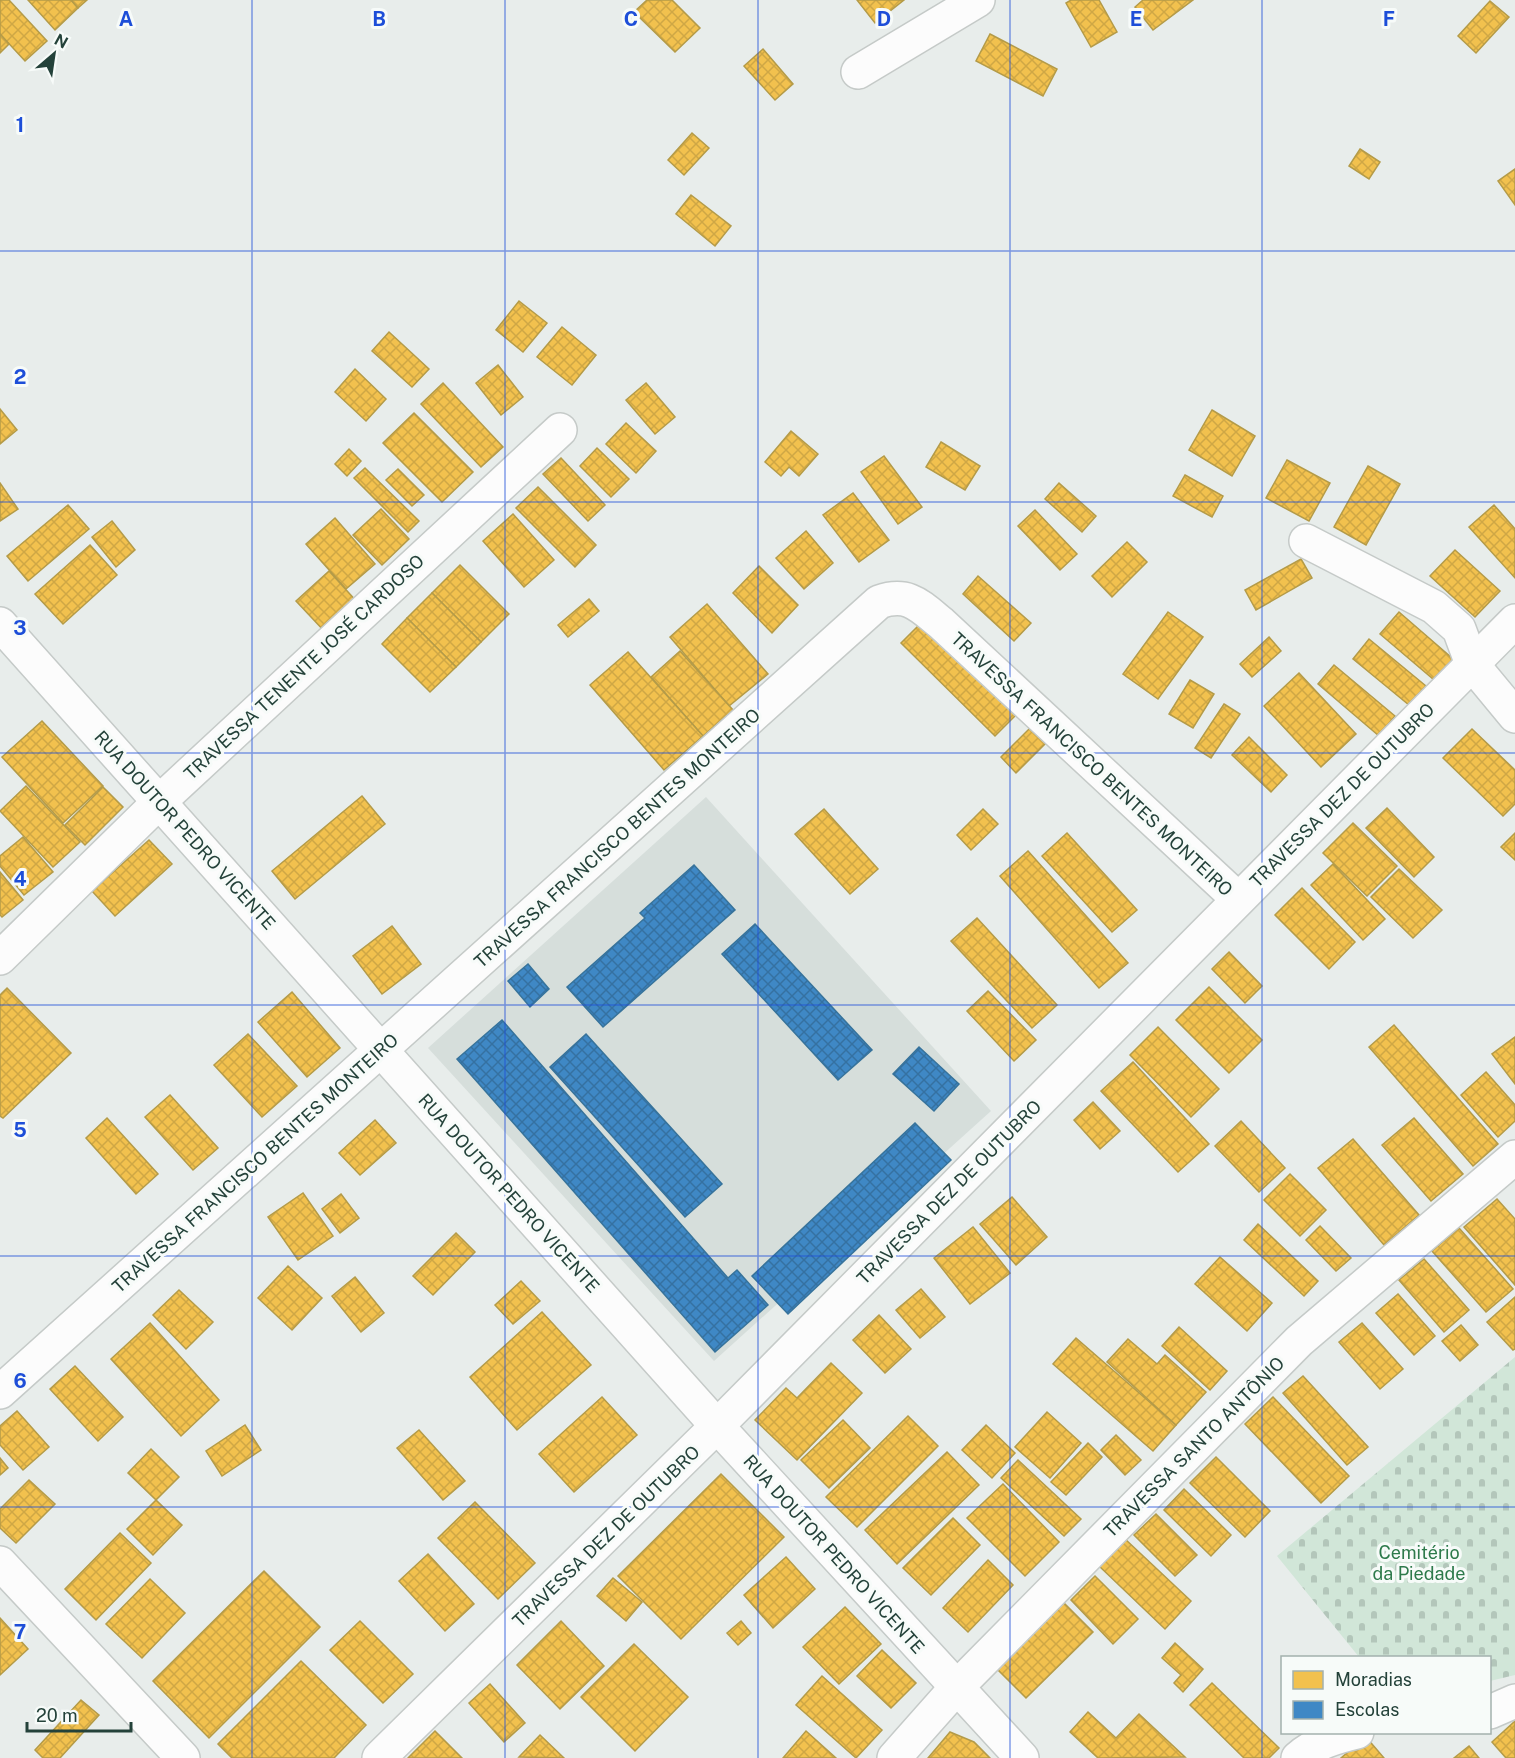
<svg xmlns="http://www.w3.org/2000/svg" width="1515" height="1758" font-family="'Public Sans',sans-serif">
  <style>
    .built { fill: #d6dedb }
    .cemetery { fill: url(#cemetery-stones) }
    .homes { fill: url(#homes-cross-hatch); stroke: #b49b48; stroke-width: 1.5 }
    .schools { fill: url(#schools-cross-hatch); stroke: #37739b; stroke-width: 1.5 }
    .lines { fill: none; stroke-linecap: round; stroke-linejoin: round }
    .minor-casing { stroke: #c5cac8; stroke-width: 36 }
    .minor { stroke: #fcfcfc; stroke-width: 33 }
    .grid { fill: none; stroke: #1d4ed8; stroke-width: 1.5; stroke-opacity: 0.55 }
    .labels { text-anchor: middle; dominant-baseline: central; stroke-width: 6; stroke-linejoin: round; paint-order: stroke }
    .street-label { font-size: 18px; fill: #24423a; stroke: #f7fbf9 }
    .park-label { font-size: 18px; fill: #2d7a4b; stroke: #f7fbf9 }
    .grid-label { font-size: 20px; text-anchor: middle; font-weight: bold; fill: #1d4ed8; stroke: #f7fbf9; stroke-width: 6; stroke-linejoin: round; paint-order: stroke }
  </style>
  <defs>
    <pattern id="cemetery-stones" width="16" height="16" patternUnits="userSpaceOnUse" patternTransform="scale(1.5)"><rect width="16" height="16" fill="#d1e6d8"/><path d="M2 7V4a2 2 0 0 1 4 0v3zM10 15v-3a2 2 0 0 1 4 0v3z" fill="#b3c6ba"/></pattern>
    <pattern id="homes-cross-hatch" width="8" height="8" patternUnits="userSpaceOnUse" patternTransform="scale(1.5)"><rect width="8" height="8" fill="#f2c14e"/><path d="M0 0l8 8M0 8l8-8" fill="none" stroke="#cfa745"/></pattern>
    <pattern id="schools-cross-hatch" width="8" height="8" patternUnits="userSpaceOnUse" patternTransform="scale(1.5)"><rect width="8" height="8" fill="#3f88c5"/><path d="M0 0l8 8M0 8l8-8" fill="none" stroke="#3571a1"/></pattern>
  </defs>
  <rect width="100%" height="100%" fill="#e8edeb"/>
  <polygon class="built" points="706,797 991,1111 714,1361 428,1048"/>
  <polygon class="cemetery" points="1515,1357 1515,1675 1490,1681 1490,1658 1359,1657 1277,1556"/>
  <g class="homes">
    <polygon points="0,0 9,0 47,41 25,61 0,34"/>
    <polygon points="28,0 71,0 78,8 55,30"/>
    <polygon points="71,0 87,0 78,8"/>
    <polygon points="647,0 672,0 700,28 675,52 634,12"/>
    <polygon points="857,0 904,0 875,23"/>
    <polygon points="1071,0 1099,0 1117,32 1091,47 1066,3"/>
    <polygon points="1143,0 1193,0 1153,30 1135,7"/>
    <polygon points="1490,1 1509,17 1476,53 1458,36"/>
    <polygon points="0,34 9,44 0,53"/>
    <polygon points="990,34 1057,69 1043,96 976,61"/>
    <polygon points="763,49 793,84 775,100 744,66"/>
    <polygon points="692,133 709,148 684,175 668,160"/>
    <polygon points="1360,149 1380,162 1369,179 1349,166"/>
    <polygon points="1515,169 1515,205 1498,181"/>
    <polygon points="691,195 731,226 715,246 676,214"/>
    <polygon points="519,301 547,323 523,352 496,330"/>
    <polygon points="562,327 596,355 572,385 537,357"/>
    <polygon points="389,332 429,369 412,387 372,351"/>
    <polygon points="498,365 523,397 501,415 476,383"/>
    <polygon points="355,369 386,399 366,421 335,392"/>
    <polygon points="443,383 503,447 481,467 421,404"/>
    <polygon points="646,383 675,417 655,434 626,400"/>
    <polygon points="0,409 17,430 0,444"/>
    <polygon points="1212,410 1255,436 1232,476 1189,450"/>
    <polygon points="414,413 473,472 442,502 383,443"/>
    <polygon points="626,423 656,451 636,473 606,444"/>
    <polygon points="791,431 818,454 799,476 789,467 781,476 765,462"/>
    <polygon points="941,442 980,466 965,490 926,467"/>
    <polygon points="597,448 629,479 611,497 580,466"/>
    <polygon points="349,449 361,461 347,476 335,464"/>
    <polygon points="884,456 922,507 898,524 861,472"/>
    <polygon points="561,458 605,505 588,521 543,474"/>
    <polygon points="1287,460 1330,483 1309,521 1266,498"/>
    <polygon points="1368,466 1400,484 1366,545 1334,527"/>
    <polygon points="365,468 419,521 408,532 354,478"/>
    <polygon points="398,469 424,495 412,506 386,480"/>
    <polygon points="1185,475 1223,496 1212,517 1173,496"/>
    <polygon points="0,483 18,509 0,521"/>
    <polygon points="1059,483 1096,516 1082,532 1045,499"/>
    <polygon points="538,487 596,545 575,567 516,508"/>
    <polygon points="853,493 889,540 859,562 823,515"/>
    <polygon points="68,505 89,529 28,581 7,556"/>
    <polygon points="1494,505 1515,529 1515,578 1469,527"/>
    <polygon points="381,509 409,539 382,565 353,535"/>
    <polygon points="1035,510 1077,554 1060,570 1018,526"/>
    <polygon points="513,514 554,560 524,587 483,541"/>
    <polygon points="335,518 375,564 346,589 306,544"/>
    <polygon points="112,521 135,550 116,567 92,537"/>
    <polygon points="806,531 833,563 804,589 776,558"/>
    <polygon points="1127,542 1147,562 1112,597 1092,576"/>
    <polygon points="90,545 117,575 63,624 35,594"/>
    <polygon points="1455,550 1500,591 1475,617 1430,576"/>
    <polygon points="1301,559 1312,578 1256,610 1245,590"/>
    <polygon points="460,565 509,614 481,642 432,593"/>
    <polygon points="759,566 798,605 772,633 733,593"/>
    <polygon points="329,571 358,603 326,633 296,601"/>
    <polygon points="978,576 1031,623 1014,641 963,594"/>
    <polygon points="432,593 481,642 456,667 407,618"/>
    <polygon points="589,599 599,611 568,637 558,625"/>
    <polygon points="707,604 768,674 729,706 670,637"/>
    <polygon points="1168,612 1203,637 1158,699 1123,674"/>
    <polygon points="1399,612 1459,664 1440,685 1380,634"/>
    <polygon points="407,618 456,667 430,692 382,644"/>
    <polygon points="924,620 1018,713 995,736 901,643"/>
    <polygon points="1269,637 1281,651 1252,677 1240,664"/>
    <polygon points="1369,639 1426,686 1409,705 1353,659"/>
    <polygon points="680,651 733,710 703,736 651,677"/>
    <polygon points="628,652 703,736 664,770 590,685"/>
    <polygon points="1334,665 1395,716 1379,736 1318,684"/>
    <polygon points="1299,673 1356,734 1321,767 1264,706"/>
    <polygon points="1190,680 1214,694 1193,728 1169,714"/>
    <polygon points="1224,704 1240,714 1211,758 1195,748"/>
    <polygon points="42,721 103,786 63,823 2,757"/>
    <polygon points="1032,726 1047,742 1016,773 1001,757"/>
    <polygon points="1472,729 1515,770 1515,804 1503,816 1443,758"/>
    <polygon points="1249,737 1287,775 1271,792 1232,755"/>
    <polygon points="26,786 80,842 53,867 0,811"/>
    <polygon points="103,787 123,807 85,845 65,825"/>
    <polygon points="362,796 385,824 295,899 272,871"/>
    <polygon points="1387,808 1434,857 1414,877 1366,828"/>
    <polygon points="824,809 878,869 850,894 795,834"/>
    <polygon points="983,809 998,824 971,850 957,835"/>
    <polygon points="1353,823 1397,866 1367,896 1323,853"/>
    <polygon points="1067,833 1137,910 1112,932 1042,856"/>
    <polygon points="1515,833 1515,860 1501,847"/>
    <polygon points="23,837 53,872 24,895 0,866 0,856"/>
    <polygon points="149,840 172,864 115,916 92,891"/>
    <polygon points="1028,851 1128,963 1099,988 1000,876"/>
    <polygon points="1333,864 1385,919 1363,940 1311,885"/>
    <polygon points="1399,869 1442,910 1413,938 1371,897"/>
    <polygon points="0,872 23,900 2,917 0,915"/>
    <polygon points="1302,888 1355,942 1329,969 1275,915"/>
    <polygon points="977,918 1057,1005 1032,1028 951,941"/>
    <polygon points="392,926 421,964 382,994 353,956"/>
    <polygon points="1229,952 1262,986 1245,1003 1212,969"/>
    <polygon points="1209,987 1262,1040 1229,1073 1176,1020"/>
    <polygon points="7,988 71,1053 3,1118 0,1116 0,995"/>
    <polygon points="988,991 1036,1040 1014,1061 967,1011"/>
    <polygon points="292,992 340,1048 307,1077 258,1022"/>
    <polygon points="1394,1025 1498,1144 1473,1166 1369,1047"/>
    <polygon points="1158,1027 1219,1089 1191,1117 1130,1055"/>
    <polygon points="248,1034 297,1086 262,1117 214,1065"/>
    <polygon points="1515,1037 1515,1084 1492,1054"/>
    <polygon points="1133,1062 1209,1144 1178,1172 1101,1091"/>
    <polygon points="1486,1072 1515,1105 1515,1121 1498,1137 1461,1095"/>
    <polygon points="170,1095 218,1148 193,1170 145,1117"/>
    <polygon points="1093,1102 1120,1131 1100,1149 1074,1120"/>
    <polygon points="107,1118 158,1174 136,1194 86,1138"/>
    <polygon points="1414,1118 1463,1174 1431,1201 1382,1145"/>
    <polygon points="375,1120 396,1143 360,1175 339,1153"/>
    <polygon points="1241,1121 1285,1168 1259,1192 1215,1146"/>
    <polygon points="1353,1139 1419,1215 1384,1245 1318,1168"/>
    <polygon points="1290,1174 1326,1210 1300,1236 1264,1200"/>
    <polygon points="303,1193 333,1236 298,1260 268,1217"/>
    <polygon points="341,1194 359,1218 340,1233 322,1209"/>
    <polygon points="1012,1197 1047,1237 1016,1265 980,1224"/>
    <polygon points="1497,1199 1515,1219 1515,1285 1464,1227"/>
    <polygon points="1258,1224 1318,1281 1304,1296 1244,1240"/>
    <polygon points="1320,1226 1351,1258 1336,1271 1306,1240"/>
    <polygon points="973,1227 1010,1273 970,1304 934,1258"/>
    <polygon points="1459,1228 1513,1289 1486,1312 1432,1251"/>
    <polygon points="456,1233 475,1252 433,1295 413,1276"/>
    <polygon points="1220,1257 1272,1303 1247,1331 1195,1284"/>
    <polygon points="1424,1259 1469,1310 1444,1332 1399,1280"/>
    <polygon points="288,1266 322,1298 292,1330 258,1298"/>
    <polygon points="355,1277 384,1313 361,1332 332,1296"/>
    <polygon points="521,1281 540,1301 513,1324 495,1305"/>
    <polygon points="921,1289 945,1317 920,1338 896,1310"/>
    <polygon points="179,1290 213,1322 186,1349 153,1315"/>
    <polygon points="1398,1294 1435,1336 1414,1355 1376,1313"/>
    <polygon points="1515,1297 1515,1349 1513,1350 1487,1322"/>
    <polygon points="542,1312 591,1365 517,1430 470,1377"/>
    <polygon points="879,1315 911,1349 885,1373 853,1340"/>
    <polygon points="150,1323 219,1400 181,1436 111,1359"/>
    <polygon points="1362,1323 1403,1369 1380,1389 1339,1342"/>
    <polygon points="1461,1325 1478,1345 1460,1361 1442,1341"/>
    <polygon points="1179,1327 1227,1371 1210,1390 1162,1346"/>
    <polygon points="1076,1338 1176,1425 1153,1451 1053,1364"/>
    <polygon points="1128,1339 1157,1364 1165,1355 1206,1392 1176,1425 1107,1362"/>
    <polygon points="831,1363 862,1393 797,1460 755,1420 786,1388 797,1398"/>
    <polygon points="75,1366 123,1417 98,1441 50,1389"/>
    <polygon points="1303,1376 1368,1447 1347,1465 1283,1393"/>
    <polygon points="602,1397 637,1435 574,1492 539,1454"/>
    <polygon points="1273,1397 1349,1476 1321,1503 1245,1424"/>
    <polygon points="17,1411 49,1447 23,1470 0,1445 0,1426"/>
    <polygon points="1047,1412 1081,1443 1050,1478 1015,1447"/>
    <polygon points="908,1416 938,1446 857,1527 826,1497"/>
    <polygon points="843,1420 870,1448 829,1488 801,1460"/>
    <polygon points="245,1425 261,1450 222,1476 206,1451"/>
    <polygon points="986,1425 1015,1453 992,1478 962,1450"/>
    <polygon points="419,1430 465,1481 443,1500 397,1448"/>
    <polygon points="1116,1435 1141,1460 1125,1475 1101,1450"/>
    <polygon points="1088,1443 1102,1457 1066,1495 1051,1482"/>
    <polygon points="151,1449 179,1477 156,1500 128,1473"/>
    <polygon points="947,1452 979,1485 897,1564 865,1530"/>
    <polygon points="1216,1457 1270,1511 1245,1537 1190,1483"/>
    <polygon points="0,1458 8,1468 0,1475"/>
    <polygon points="1018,1460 1081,1519 1064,1536 1001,1478"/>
    <polygon points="721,1474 784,1537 681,1639 618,1576"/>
    <polygon points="29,1480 55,1504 16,1543 0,1528 0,1509"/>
    <polygon points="1003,1484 1059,1542 1025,1576 967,1518"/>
    <polygon points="1184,1489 1231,1535 1211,1556 1164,1510"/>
    <polygon points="156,1500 182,1525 153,1555 127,1529"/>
    <polygon points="475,1502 535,1563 498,1599 438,1538"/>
    <polygon points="1156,1514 1197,1555 1175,1576 1134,1535"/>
    <polygon points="953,1518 980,1545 931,1595 903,1568"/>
    <polygon points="120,1533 151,1563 96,1620 65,1589"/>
    <polygon points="1124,1538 1191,1601 1165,1629 1098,1565"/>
    <polygon points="428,1554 474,1604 445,1631 399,1581"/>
    <polygon points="786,1557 815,1589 773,1628 744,1595"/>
    <polygon points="988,1560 1013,1585 968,1632 943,1608"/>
    <polygon points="264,1571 320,1627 209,1738 153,1681"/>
    <polygon points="1095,1576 1138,1619 1113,1644 1071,1600"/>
    <polygon points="613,1578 642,1602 626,1621 597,1596"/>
    <polygon points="150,1579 185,1613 142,1658 106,1624"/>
    <polygon points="1062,1601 1093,1632 1026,1698 995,1667"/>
    <polygon points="845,1607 881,1644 839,1684 803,1647"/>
    <polygon points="0,1618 28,1649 0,1675"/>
    <polygon points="360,1621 413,1674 383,1703 330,1650"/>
    <polygon points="561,1621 604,1666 560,1709 517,1665"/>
    <polygon points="741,1621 751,1633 738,1645 727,1633"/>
    <polygon points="1175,1643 1203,1669 1183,1692 1174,1683 1181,1675 1162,1658"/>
    <polygon points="634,1644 688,1697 635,1751 581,1697"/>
    <polygon points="882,1650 916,1683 891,1708 857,1676"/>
    <polygon points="301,1661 366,1725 334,1758 232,1758 218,1744"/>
    <polygon points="822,1676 882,1730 856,1758 796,1705"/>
    <polygon points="1212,1683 1279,1748 1269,1758 1244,1758 1190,1705"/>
    <polygon points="490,1684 525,1723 504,1742 469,1703"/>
    <polygon points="81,1700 99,1715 60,1758 43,1758 35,1750"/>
    <polygon points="1088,1712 1116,1738 1139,1714 1185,1757 1098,1758 1070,1732"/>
    <polygon points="1515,1721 1515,1758 1506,1758 1492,1742"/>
    <polygon points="435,1731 462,1758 408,1758"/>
    <polygon points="806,1731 836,1758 783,1758"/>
    <polygon points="950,1732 974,1742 990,1758 928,1758"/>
    <polygon points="540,1735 564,1758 519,1757"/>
    <polygon points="1366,1737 1384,1758 1341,1758"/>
    <polygon points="1469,1746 1479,1758 1454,1758"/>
  </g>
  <g class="schools">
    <polygon points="694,865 735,910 603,1027 567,987 645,918 640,913"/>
    <polygon points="755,924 872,1050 838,1080 722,954"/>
    <polygon points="528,964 549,989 530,1007 508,981"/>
    <polygon points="502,1020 728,1278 737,1270 768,1305 715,1352 457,1059"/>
    <polygon points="586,1034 722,1184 685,1217 550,1067"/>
    <polygon points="919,1047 959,1084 934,1111 893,1074"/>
    <polygon points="915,1123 951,1160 788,1314 752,1276"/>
  </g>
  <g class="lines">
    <g class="minor-casing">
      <g id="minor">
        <polyline points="858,72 978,0"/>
        <polyline points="1306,541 1434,607 1459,629 1472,664 1515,716"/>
        <polyline points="0,624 717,1426 1022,1758"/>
        <polyline points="0,958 159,802 560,430"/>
        <path d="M0,1392L879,602C908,592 919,605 941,623L1238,899"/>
        <polyline points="0,1563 183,1758"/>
        <polyline points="1490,1712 1515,1701"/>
        <polyline points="379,1758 717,1426 1515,621"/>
        <polyline points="894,1758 956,1688 1299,1341 1515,1157"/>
        <path d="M1298,1758C1315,1743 1336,1737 1357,1732"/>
      </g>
    </g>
    <use href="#minor" class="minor"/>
  </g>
  <path class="grid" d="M252,0V1758M505,0V1758M758,0V1758M1010,0V1758M1262,0V1758M0,251H1515M0,502H1515M0,753H1515M0,1005H1515M0,1256H1515M0,1507H1515"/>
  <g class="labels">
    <g class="street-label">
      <text transform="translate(304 667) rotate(-43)">TRAVESSA TENENTE JOSÉ CARDOSO</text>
      <text transform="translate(1092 764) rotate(43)">TRAVESSA FRANCISCO BENTES MONTEIRO</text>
      <text transform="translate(1342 795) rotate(-45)">TRAVESSA DEZ DE OUTUBRO</text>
      <text transform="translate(185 830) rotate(48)">RUA DOUTOR PEDRO VICENTE</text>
      <text transform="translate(617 838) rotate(-42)">TRAVESSA FRANCISCO BENTES MONTEIRO</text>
      <text transform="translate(255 1163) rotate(-42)">TRAVESSA FRANCISCO BENTES MONTEIRO</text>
      <text transform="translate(949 1192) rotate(-45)">TRAVESSA DEZ DE OUTUBRO</text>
      <text transform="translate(509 1193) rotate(48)">RUA DOUTOR PEDRO VICENTE</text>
      <text transform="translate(1194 1447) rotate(-45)">TRAVESSA SANTO ANTÔNIO</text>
      <text transform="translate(606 1536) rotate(-44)">TRAVESSA DEZ DE OUTUBRO</text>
      <text transform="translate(834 1554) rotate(48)">RUA DOUTOR PEDRO VICENTE</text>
    </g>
    <g class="park-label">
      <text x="1419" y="1552">Cemitério<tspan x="1419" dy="21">da Piedade</tspan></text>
    </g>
  </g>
  <g class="grid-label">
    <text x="126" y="26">A</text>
    <text x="379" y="26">B</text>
    <text x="631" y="26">C</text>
    <text x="884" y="26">D</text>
    <text x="1136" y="26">E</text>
    <text x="1389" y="26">F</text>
    <text x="20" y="132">1</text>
    <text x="20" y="384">2</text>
    <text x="20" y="635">3</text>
    <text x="20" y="886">4</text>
    <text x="20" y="1137">5</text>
    <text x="20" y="1388">6</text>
    <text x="20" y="1639">7</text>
  </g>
  <rect x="1281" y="1656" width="210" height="78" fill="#f7fbf9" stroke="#a3b1ad" stroke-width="1.5"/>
  <rect x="1293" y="1671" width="30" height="18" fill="#f2c14e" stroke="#a3b1ad" stroke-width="1.5"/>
  <text x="1335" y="1686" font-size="18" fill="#24423a">Moradias</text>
  <rect x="1293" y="1701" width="30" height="18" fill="#3f88c5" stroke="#a3b1ad" stroke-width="1.5"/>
  <text x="1335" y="1716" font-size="18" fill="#24423a">Escolas</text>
  <g transform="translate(54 54) rotate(29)" stroke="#f7fbf9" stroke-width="4.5" paint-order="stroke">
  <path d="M0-4.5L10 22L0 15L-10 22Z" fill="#24423a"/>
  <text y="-9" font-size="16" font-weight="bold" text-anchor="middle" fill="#24423a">N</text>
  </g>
  <path d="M27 1722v9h104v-9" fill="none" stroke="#24423a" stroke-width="3"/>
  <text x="36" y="1722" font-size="18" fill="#24423a" stroke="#f7fbf9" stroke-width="4.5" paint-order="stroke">20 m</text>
</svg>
